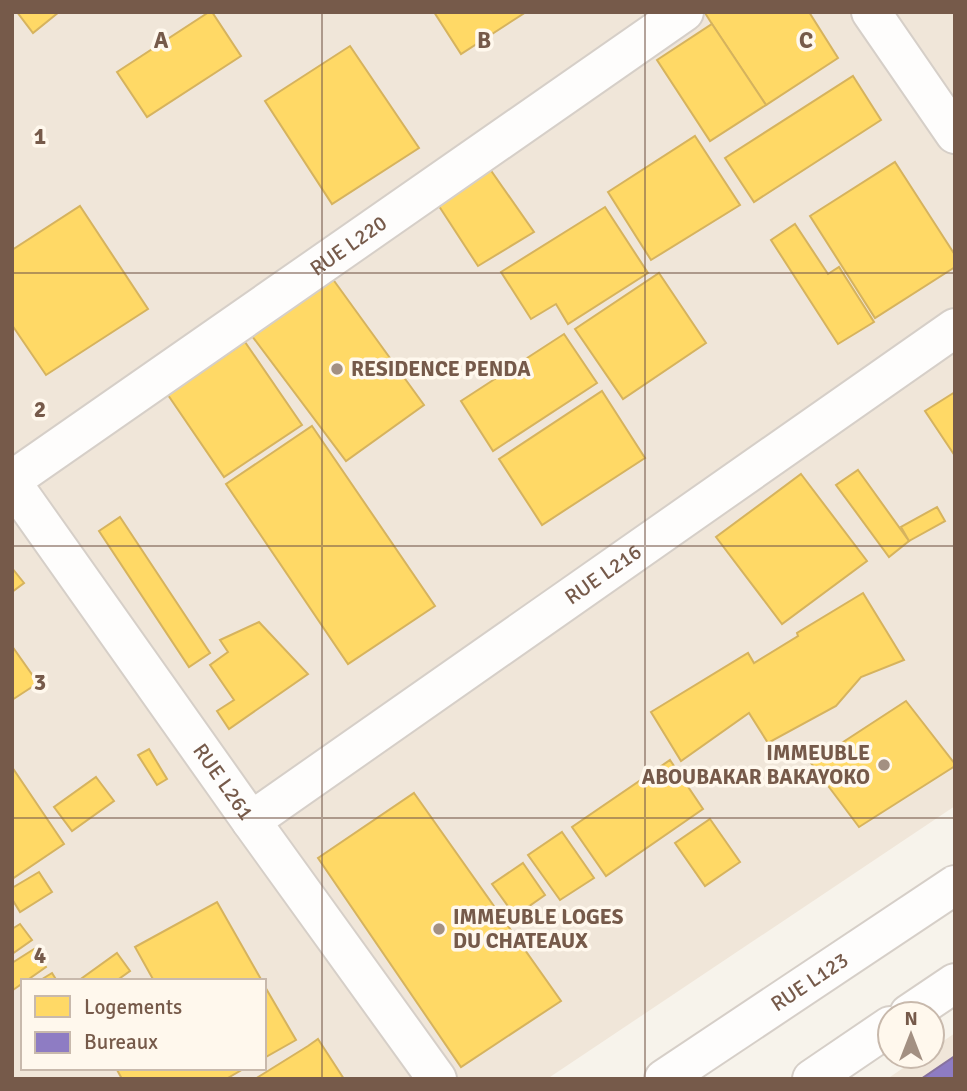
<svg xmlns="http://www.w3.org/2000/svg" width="967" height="1091" font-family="Signika,sans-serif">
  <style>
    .residential { fill: #f0e6d9; fill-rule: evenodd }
    .homes { fill: #ffd966; stroke: #d6b35e; stroke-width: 2 }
    .offices { fill: #8e7cc3; stroke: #87729f; stroke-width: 2 }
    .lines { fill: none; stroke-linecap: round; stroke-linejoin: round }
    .minor-casing { stroke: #d6cfc8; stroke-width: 42 }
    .secondary-casing { stroke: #d6cfc8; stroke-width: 42 }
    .minor { stroke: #fefdfc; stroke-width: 38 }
    .secondary { stroke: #fefdfc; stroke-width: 38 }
    .grid { fill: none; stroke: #765a4a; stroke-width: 2; stroke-opacity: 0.55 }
    .poi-dot { fill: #a39082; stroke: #fff8ed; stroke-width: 2.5 }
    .labels { text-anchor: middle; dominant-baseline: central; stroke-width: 7; stroke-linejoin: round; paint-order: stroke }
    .street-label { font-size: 21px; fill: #765a4a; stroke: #fff8ed }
    .poi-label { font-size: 21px; font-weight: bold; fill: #765a4a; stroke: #fff8ed; text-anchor: start }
    .grid-label { font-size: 23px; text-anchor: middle; font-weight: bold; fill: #765a4a; stroke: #fff8ed; stroke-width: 7; stroke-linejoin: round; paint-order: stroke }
  </style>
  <rect width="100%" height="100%" fill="#f7f3eb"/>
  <g class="residential">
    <path d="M12,12H955V806L547,1079H12ZM23,981H264V1068H23Z"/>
    <polygon points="955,1033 955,1079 887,1079 921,1056 932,1056 932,1049"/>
  </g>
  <g class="homes">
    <polygon points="17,12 59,12 33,33"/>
    <polygon points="209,12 212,12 241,56 147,117 117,72"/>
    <polygon points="434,12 526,12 461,54"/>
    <polygon points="707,12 809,12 838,58 766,105 712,24 705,13"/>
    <polygon points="712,24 766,105 710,141 657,60"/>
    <polygon points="350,46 419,148 332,204 265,101"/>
    <polygon points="853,76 881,120 754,202 725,158"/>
    <polygon points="695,136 740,205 651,260 608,192"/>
    <polygon points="485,162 534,232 478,266 435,200"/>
    <polygon points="895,162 955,255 955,267 875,318 810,216"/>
    <polygon points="80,206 148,309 46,375 12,325 12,250"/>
    <polygon points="605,207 648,273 568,324 556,304 531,319 501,272"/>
    <polygon points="795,224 828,274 839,267 874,322 838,344 771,240"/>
    <polygon points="659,273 706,343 623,399 575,329"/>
    <polygon points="332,278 424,405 346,461 249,332"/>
    <polygon points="564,334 597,383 493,451 461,401"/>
    <polygon points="245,342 302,425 224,477 168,395"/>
    <polygon points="602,391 645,458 542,525 499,459"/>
    <polygon points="955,392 955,456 925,411"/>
    <polygon points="312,426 435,606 348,664 226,484"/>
    <polygon points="858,470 909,541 889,557 836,485"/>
    <polygon points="801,474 867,561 782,624 716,537"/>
    <polygon points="937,507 945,521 909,541 901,527"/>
    <polygon points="120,517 210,653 189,667 99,531"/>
    <polygon points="12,568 24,583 12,592"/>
    <polygon points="863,593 904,660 861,677 836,706 768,743 749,713 681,761 651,712 748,653 754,663 798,636 797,633"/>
    <polygon points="259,622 308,674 229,729 217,711 234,700 210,665 228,652 220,640"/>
    <polygon points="12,646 38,683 12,700"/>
    <polygon points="906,701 955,764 955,766 859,827 811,763"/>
    <polygon points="149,749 167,779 157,785 138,755"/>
    <polygon points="670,760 703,809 606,876 572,827"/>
    <polygon points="12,767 64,844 12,879"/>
    <polygon points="96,777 114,801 72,831 54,807"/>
    <polygon points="414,793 561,1001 461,1067 318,858"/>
    <polygon points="710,819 740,862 705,886 675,843"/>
    <polygon points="562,832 594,878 560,900 528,855"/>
    <polygon points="523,863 545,895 515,916 492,884"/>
    <polygon points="39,872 52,892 20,912 12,899 12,888"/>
    <polygon points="217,902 262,981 154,981 135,947"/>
    <polygon points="20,924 32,940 12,954 12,929"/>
    <polygon points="34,949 46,967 26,981 23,981 23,983 13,990 12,963"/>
    <polygon points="117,953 130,971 116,981 78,981"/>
    <polygon points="52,973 57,981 39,981"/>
    <polygon points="264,985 296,1040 264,1058"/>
    <polygon points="318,1039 344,1079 255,1079 308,1046"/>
    <polygon points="116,1068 245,1068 226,1079 122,1079"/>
  </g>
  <polygon class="offices" points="955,1056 955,1079 921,1079"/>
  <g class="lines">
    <g class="minor-casing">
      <g id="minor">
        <polyline points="871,12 955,134"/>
        <path id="s1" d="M12,480L684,12"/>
        <path id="s2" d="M12,483L251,821L437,1079"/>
        <path id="s3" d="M251,821L955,328"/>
      </g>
    </g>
    <g class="secondary-casing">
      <g id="secondary">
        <polyline points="909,1014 955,983"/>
        <path id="s4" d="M664,1079L955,885"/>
        <polyline points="812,1079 890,1026"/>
      </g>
    </g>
    <use href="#minor" class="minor"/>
    <use href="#secondary" class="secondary"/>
  </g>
  <path class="grid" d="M322,12V1079M645,12V1079M12,273H955M12,546H955M12,818H955"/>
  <g class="poi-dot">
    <circle cx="337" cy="369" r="7"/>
    <circle cx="884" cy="765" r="7"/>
    <circle cx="439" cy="929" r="7"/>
  </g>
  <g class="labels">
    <g class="street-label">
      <text stroke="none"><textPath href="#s1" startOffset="410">RUE L220</textPath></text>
      <text stroke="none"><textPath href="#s3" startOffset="430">RUE L216</textPath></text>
      <text stroke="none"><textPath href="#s2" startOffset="366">RUE L261</textPath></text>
      <text stroke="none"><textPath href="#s4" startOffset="175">RUE L123</textPath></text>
    </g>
    <g class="poi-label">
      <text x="351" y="369">RESIDENCE PENDA</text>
      <text x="870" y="753" text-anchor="end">IMMEUBLE<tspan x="870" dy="24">ABOUBAKAR BAKAYOKO</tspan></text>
      <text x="453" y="917">IMMEUBLE LOGES<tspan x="453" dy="24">DU CHATEAUX</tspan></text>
    </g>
  </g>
  <g class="grid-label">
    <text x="161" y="48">A</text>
    <text x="484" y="48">B</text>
    <text x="806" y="48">C</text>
    <text x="40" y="144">1</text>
    <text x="40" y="417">2</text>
    <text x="40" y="690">3</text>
    <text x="40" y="963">4</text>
  </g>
  <rect width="967" height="1091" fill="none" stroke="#765a4a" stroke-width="28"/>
  <rect x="21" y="979" width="245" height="91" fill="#fff8ed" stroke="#c8b9ac" stroke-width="2"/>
  <rect x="35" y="996" width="35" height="21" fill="#ffd966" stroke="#c8b9ac" stroke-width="2"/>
  <text x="84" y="1014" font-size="21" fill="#765a4a">Logements</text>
  <rect x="35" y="1032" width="35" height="21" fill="#8e7cc3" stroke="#c8b9ac" stroke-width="2"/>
  <text x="84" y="1049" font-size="21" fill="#765a4a">Bureaux</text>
  <g transform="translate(911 1035)"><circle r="33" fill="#fff8ed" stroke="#c8b9ac" stroke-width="2"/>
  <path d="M0-5L12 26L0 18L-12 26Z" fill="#a39082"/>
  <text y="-10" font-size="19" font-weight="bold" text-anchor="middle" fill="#765a4a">N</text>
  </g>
</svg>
